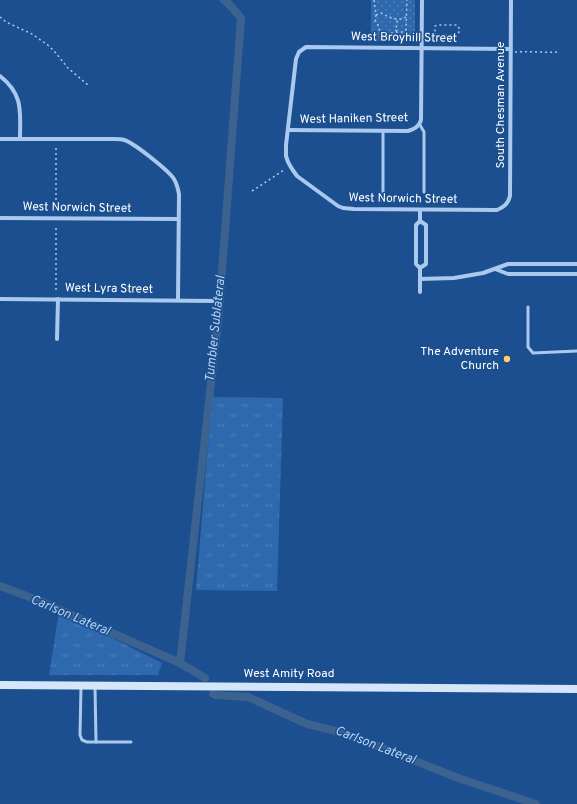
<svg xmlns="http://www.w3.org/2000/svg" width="577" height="804" font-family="Overpass,sans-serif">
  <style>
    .grass { fill: url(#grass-tufts) }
    .park { fill: url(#park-dots) }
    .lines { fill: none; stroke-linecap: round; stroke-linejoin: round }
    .canal { stroke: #3c6290; stroke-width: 8 }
    .path { stroke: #a9c9ee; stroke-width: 1.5; stroke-dasharray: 2 3; stroke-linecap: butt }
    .service { stroke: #a9c9ee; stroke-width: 3 }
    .minor { stroke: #a9c9ee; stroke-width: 4 }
    .secondary { stroke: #d6e6fa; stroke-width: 8 }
    .poi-dot { fill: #ffd166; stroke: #1b4f8f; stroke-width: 1.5 }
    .labels { text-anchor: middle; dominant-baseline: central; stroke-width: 3; stroke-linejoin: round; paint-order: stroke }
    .street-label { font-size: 12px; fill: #fff; stroke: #1b4f8f }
    .poi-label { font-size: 12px; fill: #fff; stroke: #1b4f8f; text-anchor: end }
    .water-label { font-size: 13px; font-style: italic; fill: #b5d3f5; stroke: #1b4f8f }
  </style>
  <defs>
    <pattern id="grass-tufts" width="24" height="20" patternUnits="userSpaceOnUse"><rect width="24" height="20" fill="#2e69ad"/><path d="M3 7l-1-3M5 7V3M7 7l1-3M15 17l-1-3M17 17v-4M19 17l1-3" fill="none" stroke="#4d80b9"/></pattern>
    <pattern id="park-dots" width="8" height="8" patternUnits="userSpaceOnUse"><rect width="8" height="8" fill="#2e69ad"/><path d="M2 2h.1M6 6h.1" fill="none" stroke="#4d80b9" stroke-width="1.8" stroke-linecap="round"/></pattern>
  </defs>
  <rect width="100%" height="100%" fill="#1b4f8f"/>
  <g class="grass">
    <polygon points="212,397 283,398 277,591 196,590"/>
    <polygon points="59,611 162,663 158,675 49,675"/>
  </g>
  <polygon class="park" points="371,0 415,0 415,38 409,41 371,41"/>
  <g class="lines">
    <g class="canal">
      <polyline points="0,586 40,601 180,663 205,678"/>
      <polyline points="180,663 219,311 241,18 227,2 224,0"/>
      <polyline points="213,694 215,695 248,697 307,724 344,733 461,779 536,804"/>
    </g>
    <g class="path">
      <polyline points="374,0 376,15 375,20 378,25 380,32 383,34 388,34 396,32 403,32 406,30 407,0"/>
      <path d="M376,15L381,13C389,17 399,23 407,16"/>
      <polyline points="0,17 6,22 32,34 49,46 55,52 68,68 88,85"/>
      <polyline points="397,31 395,30 397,25 397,20"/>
      <polyline points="454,40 454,35 458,34 460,30 459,28 457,25 439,25 435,26 435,34 438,36 454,35"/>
      <path d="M515,52C530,51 545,53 559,52"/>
      <polyline points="252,191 284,170"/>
      <polyline points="380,196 381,202"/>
      <polyline points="56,210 56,147"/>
      <polyline points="56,290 56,227"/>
    </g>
    <g class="service">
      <polyline points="420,125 424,132 424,192"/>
      <polyline points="383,131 383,192"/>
      <polyline points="528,307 528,347 533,353 577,351"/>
      <polyline points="95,686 96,742"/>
      <polyline points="81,687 80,735 82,740 87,742 131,742"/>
    </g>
    <g class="minor">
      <path d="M511,49L306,47L299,52L296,59L286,145V156L288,162L292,169L297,176L338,206L343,208L354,209L497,210C504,207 508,204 510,196L511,0"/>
      <path d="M0,76C24,95 20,112 20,139"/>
      <path d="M288,130L408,131C414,129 419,127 421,120L422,0"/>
      <path d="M0,139H114C117,139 121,139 124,140C133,142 169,171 174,179C177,184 178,189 179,194L178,300"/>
      <polyline points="420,210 420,221 416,225 416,264 420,268 426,264 426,225 420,221"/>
      <polyline points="0,218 178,219"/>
      <polyline points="420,268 420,292"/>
      <polyline points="495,269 508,274 577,274"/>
      <polyline points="420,279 454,278 483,273 508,264 577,264"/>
      <polyline points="0,299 217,301"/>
      <polyline points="57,339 58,299"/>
    </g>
    <polyline class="secondary" points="0,685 577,689"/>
  </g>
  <circle class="poi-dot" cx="507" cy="359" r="4"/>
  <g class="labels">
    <g class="street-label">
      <text transform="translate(404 38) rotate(1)">West Broyhill Street</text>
      <text transform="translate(501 105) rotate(-90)">South Chesman Avenue</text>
      <text transform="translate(354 119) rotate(-1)">West Haniken Street</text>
      <text transform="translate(403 199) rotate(1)">West Norwich Street</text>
      <text transform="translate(77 208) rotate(1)">West Norwich Street</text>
      <text transform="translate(109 289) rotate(1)">West Lyra Street</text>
      <text x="289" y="674">West Amity Road</text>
    </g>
    <g class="poi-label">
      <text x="499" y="352">The Adventure<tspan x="499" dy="14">Church</tspan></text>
    </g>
    <g class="water-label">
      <text transform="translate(216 329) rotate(-84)">Tumbler Sublateral</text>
      <text transform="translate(70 616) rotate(23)">Carlson Lateral</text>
      <text transform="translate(375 746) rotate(21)">Carlson Lateral</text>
    </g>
  </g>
</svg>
